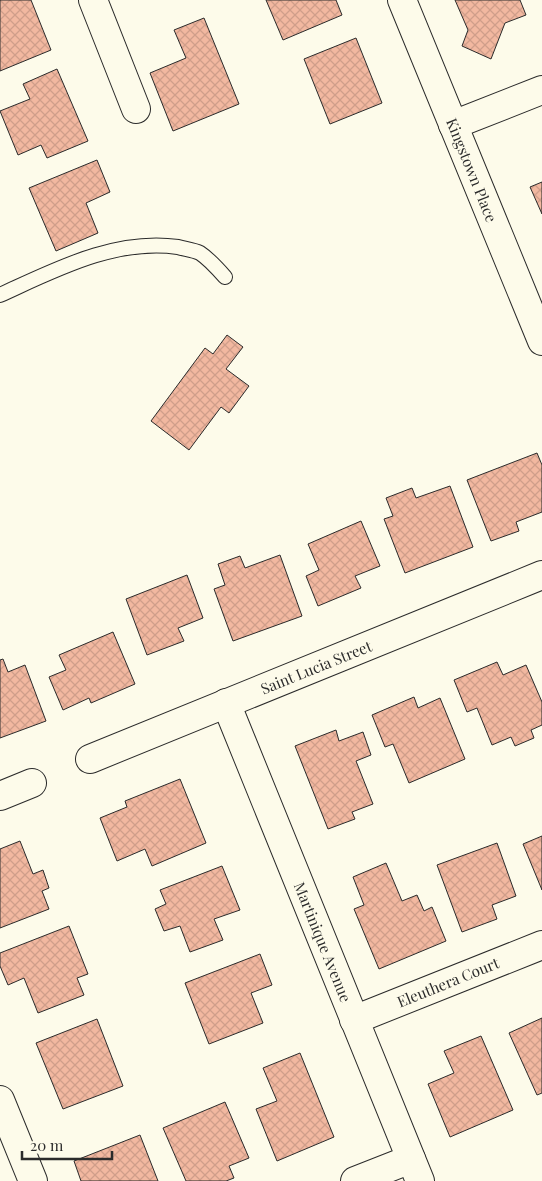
<svg xmlns="http://www.w3.org/2000/svg" width="542" height="1181" font-family="'Playfair Display',serif">
  <style>
    .building { fill: url(#building-cross-hatch); stroke: #2b2b2b }
    .lines { fill: none; stroke-linecap: round; stroke-linejoin: round }
    .lane-casing { stroke: #2b2b2b; stroke-width: 16 }
    .street-casing { stroke: #2b2b2b; stroke-width: 30 }
    .lane { stroke: #fdfbea; stroke-width: 14 }
    .street { stroke: #fdfbea; stroke-width: 28 }
    .labels { text-anchor: middle; dominant-baseline: central; stroke-width: 4; stroke-linejoin: round; paint-order: stroke }
    .street-label { font-size: 15px; fill: #2b2b2b; stroke: #fdfbea }
  </style>
  <defs>
    <pattern id="building-cross-hatch" width="8" height="8" patternUnits="userSpaceOnUse" patternTransform="scale(1.25)"><rect width="8" height="8" fill="#f2b8a0"/><path d="M0 0l8 8M0 8l8-8" fill="none" stroke="#d09e8a"/></pattern>
  </defs>
  <rect width="100%" height="100%" fill="#fdfbea"/>
  <g class="building">
    <polygon points="0,0 31,0 51,50 0,71"/>
    <polygon points="266,0 336,0 342,15 283,40"/>
    <polygon points="455,0 520,0 526,15 505,23 491,59 462,46 468,30"/>
    <polygon points="204,18 239,104 173,131 150,73 186,58 174,30"/>
    <polygon points="356,38 382,103 330,124 304,59"/>
    <polygon points="57,69 88,141 47,158 41,145 18,155 0,111 30,99 23,84"/>
    <polygon points="97,160 110,192 86,203 98,233 56,251 29,188"/>
    <polygon points="542,182 542,214 530,187"/>
    <polygon points="227,335 243,347 226,369 249,386 229,413 221,407 189,450 151,421 205,348 213,354"/>
    <polygon points="537,453 542,465 542,512 516,522 519,531 491,541 467,480"/>
    <polygon points="450,486 473,547 405,573 384,519 393,516 386,498 412,488 416,498"/>
    <polygon points="361,521 380,566 355,576 361,588 318,606 306,576 319,570 308,544"/>
    <polygon points="280,555 302,616 233,641 214,589 225,585 218,564 240,556 245,568"/>
    <polygon points="187,575 203,618 178,628 184,641 147,655 126,599"/>
    <polygon points="113,632 135,684 91,703 89,698 63,710 49,677 66,670 59,655"/>
    <polygon points="3,659 8,672 25,665 46,721 0,738 0,660"/>
    <polygon points="497,662 503,675 526,665 542,702 542,725 531,730 534,738 515,746 511,737 492,745 477,708 467,712 454,680"/>
    <polygon points="414,697 418,708 440,698 465,759 409,783 393,744 385,747 372,715"/>
    <polygon points="336,730 339,741 363,732 371,755 356,761 373,804 352,812 355,819 328,829 295,746"/>
    <polygon points="180,779 206,843 152,866 145,849 117,861 100,818 127,807 125,801"/>
    <polygon points="542,836 542,890 523,844"/>
    <polygon points="20,841 33,874 43,870 49,888 42,891 49,909 0,928 0,849"/>
    <polygon points="497,843 516,896 492,905 497,919 462,932 437,865"/>
    <polygon points="386,863 402,901 417,895 424,911 432,907 446,941 379,969 354,909 364,905 353,877"/>
    <polygon points="222,866 240,910 214,919 223,940 190,952 180,926 164,931 155,909 166,904 160,890"/>
    <polygon points="69,926 88,974 77,978 84,995 38,1013 24,978 8,985 0,966 0,953"/>
    <polygon points="260,954 272,985 251,993 263,1023 209,1044 185,983"/>
    <polygon points="542,1018 542,1093 537,1095 509,1033"/>
    <polygon points="97,1019 123,1086 63,1109 36,1043"/>
    <polygon points="481,1036 513,1110 450,1137 428,1084 454,1073 444,1051"/>
    <polygon points="300,1053 334,1137 277,1161 256,1109 277,1101 263,1068"/>
    <polygon points="225,1102 249,1158 229,1166 234,1178 226,1181 186,1181 163,1128"/>
    <polygon points="140,1135 158,1181 81,1181 74,1161"/>
  </g>
  <g class="lines">
    <g class="lane-casing">
      <path id="lane" d="M0,295C55,270 115,238 178,247C185,249 194,250 200,253C209,259 218,269 225,277"/>
    </g>
    <g class="street-casing">
      <g id="street">
        <polyline points="93,0 136,109"/>
        <polyline points="402,0 542,341"/>
        <polyline points="453,125 542,90"/>
        <polyline points="226,703 420,1181"/>
        <polyline points="90,759 542,575"/>
        <polyline points="0,796 32,783"/>
        <polyline points="354,1020 542,945"/>
        <polyline points="0,1100 33,1181"/>
        <polyline points="355,1181 411,1159"/>
      </g>
    </g>
    <use href="#lane" class="lane"/>
    <use href="#street" class="street"/>
  </g>
  <g class="labels">
    <g class="street-label">
      <text transform="translate(472 170) rotate(68)">Kingstown Place</text>
      <text transform="translate(316 667) rotate(-22)">Saint Lucia Street</text>
      <text transform="translate(323 942) rotate(68)">Martinique Avenue</text>
      <text transform="translate(448 982) rotate(-22)">Eleuthera Court</text>
    </g>
  </g>
  <path d="M22 1151v8h90v-8" fill="none" stroke="#2b2b2b" stroke-width="2.5"/>
  <text x="30" y="1151" font-size="15" fill="#2b2b2b" stroke="#fdfbea" stroke-width="4" paint-order="stroke">20 m</text>
</svg>
